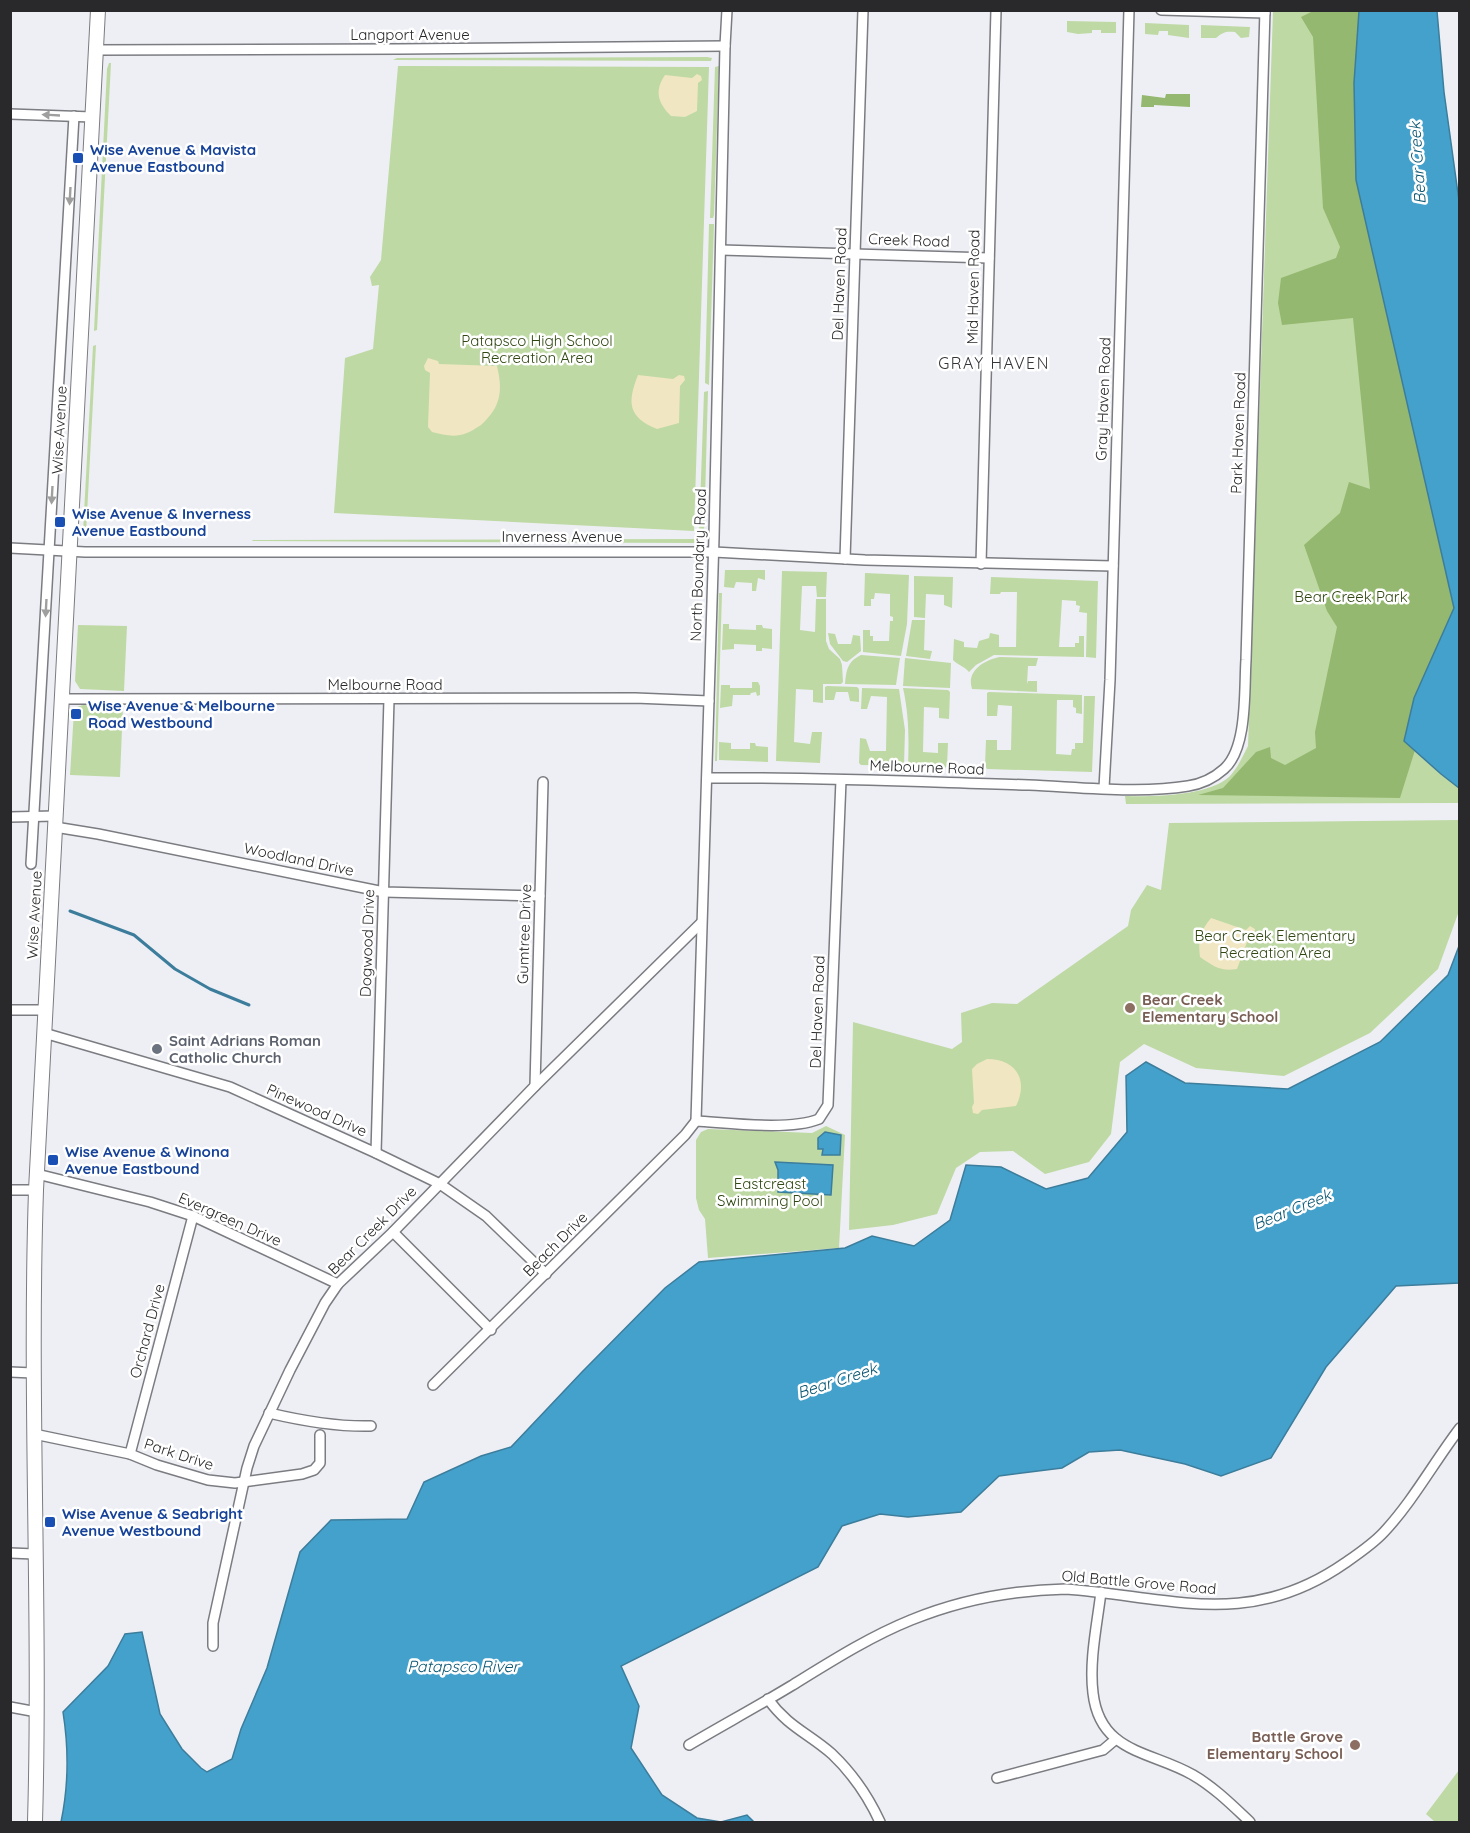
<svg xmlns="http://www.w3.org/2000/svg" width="1470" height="1833" font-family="Quicksand,sans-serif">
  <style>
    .green { fill: #bed9a4 }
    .forest { fill: #94b86f }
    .sand { fill: #f0e6c1 }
    .water { fill: #44a1cc; stroke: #3c7d9c; stroke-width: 1.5 }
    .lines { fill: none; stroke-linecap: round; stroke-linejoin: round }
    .stream { stroke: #3c7d9c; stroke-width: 3 }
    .street-casing { stroke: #7b7c81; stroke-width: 12 }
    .secondary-casing { stroke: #7b7c81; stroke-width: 16 }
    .street { stroke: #fff; stroke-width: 9 }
    .secondary { stroke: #fff; stroke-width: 14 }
    .oneway { fill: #9f9fa0 }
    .transit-dot { fill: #1a4fb4; stroke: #fff; stroke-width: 2 }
    .education-dot { fill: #8d6e63; stroke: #fff; stroke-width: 2 }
    .worship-dot { fill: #6b7280; stroke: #fff; stroke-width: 2 }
    .labels { text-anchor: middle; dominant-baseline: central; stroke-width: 5; stroke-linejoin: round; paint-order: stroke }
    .street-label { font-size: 15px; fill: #29292b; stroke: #fff }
    .transit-label { font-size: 15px; font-weight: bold; fill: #164399; stroke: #fff; text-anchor: start }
    .park-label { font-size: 15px; fill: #304712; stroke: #fff }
    .education-label { font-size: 15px; font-weight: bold; fill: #785e54; stroke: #fff; text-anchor: start }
    .worship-label { font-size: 15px; font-weight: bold; fill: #5b616d; stroke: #fff; text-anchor: start }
    .water-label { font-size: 16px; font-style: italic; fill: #0b5774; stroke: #fff }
    .neighbourhood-label { font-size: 16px; letter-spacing: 1.5px; fill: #35363a; stroke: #fff }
  </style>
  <rect width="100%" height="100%" fill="#eeeff5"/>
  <g class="green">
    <path d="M1273,11H1359L1441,774L1459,788V803L1126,804L1125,796C1152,797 1208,796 1229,777C1237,769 1243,756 1248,746Z"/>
    <polygon points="1067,21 1116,22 1116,33 1101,33 1101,30 1092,30 1092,33 1078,34 1067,32"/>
    <polygon points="1145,23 1189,25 1189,38 1168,35 1168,31 1159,31 1158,35 1145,34"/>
    <path d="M1201,25L1250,27L1249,37L1241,38L1235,32C1226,31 1223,32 1216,38H1201Z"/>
    <polygon points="707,57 712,58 711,61 393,60 397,58"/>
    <polygon points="109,63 111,63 97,330 94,331 107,69"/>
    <polygon points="398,66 709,67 694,531 334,513 345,358 373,349 379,285 372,286 370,277 381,260"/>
    <polygon points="719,66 714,215 713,218 710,218 715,67"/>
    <polygon points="709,224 714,224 709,385 705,383"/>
    <polygon points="96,345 86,533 83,532 93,346"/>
    <polygon points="708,391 704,535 699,536 704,392"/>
    <polygon points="696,539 695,543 252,541 253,540"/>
    <polygon points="725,570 765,570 765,580 758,578 756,591 752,591 752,583 736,582 734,588 724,587"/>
    <polygon points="782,571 827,572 826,597 817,597 816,586 802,586 800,630 815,632 816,599 826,599 826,641 829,649 840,659 842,665 843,682 841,684 823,684 823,703 813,702 813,690 796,689 794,742 810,744 812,732 822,732 820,763 776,761"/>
    <polygon points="865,573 909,575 907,624 901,656 863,652 863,630 870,630 870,636 873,636 873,641 889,641 890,621 893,621 893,617 890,616 890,594 875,593 874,599 871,599 871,606 864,606"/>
    <polygon points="914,576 953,577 952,608 944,605 944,595 926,594 925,618 914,617"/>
    <path d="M991,577L1098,581L1096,658L1086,657L1087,613L1079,612L1080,606L1076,605V601L1062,600L1059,647H1075V643H1079V636H1084V657L994,655L976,665L969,672C964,666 958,665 953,660L954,639L964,642V647L977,648L979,641L989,638L990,633L999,635V647H1016L1017,592H1001L1000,594H990Z"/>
    <polygon points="719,593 722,593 717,761 715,761"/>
    <polygon points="912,620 925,620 924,650 932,651 930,659 906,656"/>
    <polygon points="723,624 729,624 729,629 756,630 756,625 762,625 763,628 772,629 772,649 762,648 762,651 756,651 756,645 734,644 734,649 722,650"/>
    <polygon points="78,625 127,626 124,691 80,689 75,681"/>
    <polygon points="828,633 835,634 838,644 851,644 853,635 860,636 861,651 847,662 843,661 830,644"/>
    <path d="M861,655L900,658L896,685L845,684C846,670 848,661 861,655Z"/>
    <path d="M1000,657L1038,658L1036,666H1028L1027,684L1028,681H1037V692L972,689C966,671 984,660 1000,657Z"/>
    <polygon points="905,658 951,663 950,688 903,686"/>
    <polygon points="752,682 758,682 760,686 760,695 757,696 756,692 751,693 750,695 733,695 732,706 720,708 721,685 730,685 730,688 752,688"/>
    <polygon points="827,686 857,687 859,689 859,702 850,701 848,692 836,692 834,700 825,700 825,687"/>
    <polygon points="862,688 899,689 905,730 904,766 861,765 859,763 860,738 866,739 870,751 886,751 887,697 871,696 867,709 861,709"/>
    <path d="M903,688L948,690L950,692L949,719L939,718V708L924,707L923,752L938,753V743H948L947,766L945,768L908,767C909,739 909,715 903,688Z"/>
    <polygon points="989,692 1082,695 1082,714 1076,713 1076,708 1073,707 1073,700 1057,700 1056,754 1071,755 1072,749 1075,749 1075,743 1083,743 1084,696 1095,696 1092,772 987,769 985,766 986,740 997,740 997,750 1011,750 1012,706 998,705 997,716 987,716 987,693"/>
    <polygon points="83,705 123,706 120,777 70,775 74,711 77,707"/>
    <polygon points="719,742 731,743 731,749 750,749 750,743 755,743 756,746 768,747 768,762 719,760"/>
    <polygon points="1459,820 1459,911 1438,969 1370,1033 1284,1076 1196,1068 1144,1044 1120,1062 1111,1134 1089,1162 1045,1174 1013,1151 980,1152 956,1168 937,1214 893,1225 849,1230 853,1022 952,1049 962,1042 961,1013 992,1003 1017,1004 1128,926 1131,910 1147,885 1161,890 1169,823"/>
    <polygon points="826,1126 845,1135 839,1248 708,1258 705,1219 699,1210 696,1198 696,1140 701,1132 708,1129 812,1133"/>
    <polygon points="1459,1770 1459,1822 1435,1822 1426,1814"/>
  </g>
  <g class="forest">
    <polygon points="1313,11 1369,11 1459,621 1426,715 1400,798 1198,795 1223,788 1256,752 1270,747 1271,758 1285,765 1316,748 1315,732 1337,627 1327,611 1304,545 1340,513 1349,482 1370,489 1353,318 1282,325 1278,303 1281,278 1336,258 1340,247 1323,208 1313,37 1301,17"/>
    <polygon points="1166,94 1190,94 1190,107 1154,105 1154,107 1141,107 1142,95 1165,98"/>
  </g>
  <g class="sand">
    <path d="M697,74L701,76L702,80L698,83L697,111L685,117L671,116C658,103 654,91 665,75L692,78Z"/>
    <path d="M428,358L438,361L439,364L497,366C503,391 501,407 481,425C475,429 467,434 460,435C451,437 441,434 432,432L428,427L430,373L425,370L424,366Z"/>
    <path d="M638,375L673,379L679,375L684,376L685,380L680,386L679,423L657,429C628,417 627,403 638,375Z"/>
    <path d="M1211,918L1246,930L1250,926L1255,929L1254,935L1249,937L1237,969C1221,972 1213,966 1200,957C1198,940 1200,931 1211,918Z"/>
    <path d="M987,1059C1016,1059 1029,1080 1016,1106L982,1110L978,1114L973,1113L972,1107L974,1103L972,1069L977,1064Z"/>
  </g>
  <g class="water">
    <polygon points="1359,11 1437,11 1444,92 1460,208 1459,788 1441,774 1404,741 1414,698 1454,608 1356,180 1354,83"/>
    <path d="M1459,946V1283L1396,1286L1326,1367L1271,1458L1221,1476L1185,1464L1120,1450L1089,1452L1062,1468L999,1476L961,1512L908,1517L880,1514L842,1526L818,1567L621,1666L639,1706L631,1748L662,1795L697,1818L721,1822L747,1815L754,1822H61C69,1784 69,1750 63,1712L108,1666L125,1634L142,1632L160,1714L182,1749L201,1768L207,1772L232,1759L241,1729L267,1668L300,1552L331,1520L407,1519L424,1482L481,1456L511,1447L582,1372L665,1288L699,1262L845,1248L872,1236L914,1246L950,1220L966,1165L1001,1167L1046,1189L1088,1178L1127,1132L1126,1076L1146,1062L1185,1083L1288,1089L1380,1042L1448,975Z"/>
    <polygon points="825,1132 841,1135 840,1155 822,1155 823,1149 818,1149 818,1138"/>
    <polygon points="775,1162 833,1165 831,1195 778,1192 778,1170"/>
  </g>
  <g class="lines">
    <polyline class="stream" points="70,911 134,935 175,969 210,989 249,1005"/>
    <g class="street-casing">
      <g id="street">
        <polyline points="1161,10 1265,13"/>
        <polyline points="96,50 400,49 725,46"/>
        <polyline points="10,114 92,117"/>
        <polyline points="721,250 989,258"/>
        <polyline points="10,548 85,552 714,552 865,560 1113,566"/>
        <polyline points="845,559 863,10"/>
        <polyline points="981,564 996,10"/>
        <polyline points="62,699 635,698 709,701"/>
        <path d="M707,778C815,777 922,782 1029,785C1078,787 1140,794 1188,786C1201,784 1214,778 1224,769C1248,748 1244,689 1246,660L1265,10"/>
        <polyline points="1104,788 1110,680 1129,10"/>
        <polyline points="10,817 55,816"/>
        <polyline points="55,827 98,834 384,892 540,896"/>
        <polyline points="31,864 74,116"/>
        <polyline points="10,1010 45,1010"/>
        <polyline points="44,1033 230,1087 376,1153 440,1184 486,1216 546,1274"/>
        <polyline points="535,1086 543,782"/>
        <polyline points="696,1121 714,537 725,46 727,10"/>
        <path d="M696,1121C730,1123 789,1131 819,1119L828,1105L841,780"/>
        <polyline points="376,1153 389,699"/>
        <polyline points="37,1174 150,1202 193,1216 338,1284"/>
        <polyline points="10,1190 36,1190"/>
        <polyline points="393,1232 491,1330"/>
        <polyline points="10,1372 33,1373"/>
        <polyline points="433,1385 685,1135 696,1121"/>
        <path d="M269,1413C303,1421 336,1427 371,1426"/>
        <polyline points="34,1434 130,1454 157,1465 208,1480 235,1483 302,1474 314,1470 320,1463 320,1435"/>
        <polyline points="130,1454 193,1216"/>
        <polyline points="10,1553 35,1554"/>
        <path d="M1101,1592C1097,1625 1089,1661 1093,1693C1100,1754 1152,1751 1193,1775C1214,1787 1233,1806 1250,1822"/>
        <polyline points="213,1646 213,1623 247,1468 254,1446 290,1370 325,1303 338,1284 393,1232 535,1086 701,923"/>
        <path d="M768,1699C788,1727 808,1733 832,1754C853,1774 868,1796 880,1822"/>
        <polyline points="10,1707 37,1712"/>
        <path d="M689,1745C723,1725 758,1706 791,1686C830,1662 869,1637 911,1620C960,1600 1014,1590 1066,1589C1171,1597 1249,1630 1345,1563C1358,1554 1373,1544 1384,1532C1413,1501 1434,1462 1460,1428"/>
        <polyline points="997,1778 1103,1750 1116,1739"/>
      </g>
    </g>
    <g class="secondary-casing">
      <path id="secondary" d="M35,1822C41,1612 29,1401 36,1190L98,10"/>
    </g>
    <use href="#street" class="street"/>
    <use href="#secondary" class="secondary"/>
  </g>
  <defs><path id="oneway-solid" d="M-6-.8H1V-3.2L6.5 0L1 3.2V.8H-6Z" transform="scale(1.5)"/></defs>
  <g class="oneway">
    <use href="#oneway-solid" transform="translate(51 115) rotate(-177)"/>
    <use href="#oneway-solid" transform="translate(70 196) rotate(93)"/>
    <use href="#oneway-solid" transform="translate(52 495) rotate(93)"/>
    <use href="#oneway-solid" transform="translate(46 608) rotate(93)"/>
  </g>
  <g class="transit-dot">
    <rect x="72" y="152" width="12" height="12" rx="3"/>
    <rect x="54" y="516" width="12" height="12" rx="3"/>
    <rect x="70" y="708" width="12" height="12" rx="3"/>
    <rect x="47" y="1154" width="12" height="12" rx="3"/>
    <rect x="44" y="1516" width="12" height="12" rx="3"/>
  </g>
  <g class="education-dot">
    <circle cx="1130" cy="1008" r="6"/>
    <circle cx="1355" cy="1745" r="6"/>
  </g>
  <circle class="worship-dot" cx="157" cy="1049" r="6"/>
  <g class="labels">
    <g class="street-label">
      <text x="410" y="34">Langport Avenue</text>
      <text transform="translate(909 240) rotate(2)">Creek Road</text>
      <text transform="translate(839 284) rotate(-88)">Del Haven Road</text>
      <text transform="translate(973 287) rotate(-89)">Mid Haven Road</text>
      <text transform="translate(1103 399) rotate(-88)">Gray Haven Road</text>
      <text transform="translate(59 430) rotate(-87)">Wise Avenue</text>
      <text transform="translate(1238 433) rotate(-88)">Park Haven Road</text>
      <text x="562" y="536">Inverness Avenue</text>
      <text transform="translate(698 565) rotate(-88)">North Boundary Road</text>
      <text x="385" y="684">Melbourne Road</text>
      <text transform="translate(927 767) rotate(2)">Melbourne Road</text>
      <text transform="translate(299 859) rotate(12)">Woodland Drive</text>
      <text transform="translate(34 915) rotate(-87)">Wise Avenue</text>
      <text transform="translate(524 934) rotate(-88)">Gumtree Drive</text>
      <text transform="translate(367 943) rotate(-88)">Dogwood Drive</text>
      <text transform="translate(817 1012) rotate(-88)">Del Haven Road</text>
      <text transform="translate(317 1110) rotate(24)">Pinewood Drive</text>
      <text transform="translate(230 1219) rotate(24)">Evergreen Drive</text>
      <text transform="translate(372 1230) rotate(-45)">Bear Creek Drive</text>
      <text transform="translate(555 1244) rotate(-45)">Beach Drive</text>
      <text transform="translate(147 1331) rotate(-75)">Orchard Drive</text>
      <text transform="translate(179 1454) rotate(18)">Park Drive</text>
      <text transform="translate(1139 1582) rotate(5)">Old Battle Grove Road</text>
    </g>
    <g class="transit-label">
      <text x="90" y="149">Wise Avenue &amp; Mavista<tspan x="90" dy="17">Avenue Eastbound</tspan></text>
      <text x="72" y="513">Wise Avenue &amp; Inverness<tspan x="72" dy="17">Avenue Eastbound</tspan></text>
      <text x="88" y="705">Wise Avenue &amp; Melbourne<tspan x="88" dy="17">Road Westbound</tspan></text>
      <text x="65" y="1151">Wise Avenue &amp; Winona<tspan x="65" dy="17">Avenue Eastbound</tspan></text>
      <text x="62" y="1513">Wise Avenue &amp; Seabright<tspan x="62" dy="17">Avenue Westbound</tspan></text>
    </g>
    <g class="park-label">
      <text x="537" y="340">Patapsco High School<tspan x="537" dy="17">Recreation Area</tspan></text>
      <text x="1351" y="596">Bear Creek Park</text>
      <text x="1275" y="935">Bear Creek Elementary<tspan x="1275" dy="17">Recreation Area</tspan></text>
      <text x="770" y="1183">Eastcreast<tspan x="770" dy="17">Swimming Pool</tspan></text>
    </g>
    <g class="education-label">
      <text x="1142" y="999">Bear Creek<tspan x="1142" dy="17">Elementary School</tspan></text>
      <text x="1343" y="1736" text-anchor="end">Battle Grove<tspan x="1343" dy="17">Elementary School</tspan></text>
    </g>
    <g class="worship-label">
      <text x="169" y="1040">Saint Adrians Roman<tspan x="169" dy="17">Catholic Church</tspan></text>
    </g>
    <g class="water-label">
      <text transform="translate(1417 163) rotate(-94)">Bear Creek</text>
      <text transform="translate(1292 1209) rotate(-22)">Bear Creek</text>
      <text transform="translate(837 1380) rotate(-18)">Bear Creek</text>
      <text x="463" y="1666">Patapsco River</text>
    </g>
    <g class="neighbourhood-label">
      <text x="994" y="363">GRAY HAVEN</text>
    </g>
  </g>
  <rect width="1470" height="1833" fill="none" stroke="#29292b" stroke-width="24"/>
</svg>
